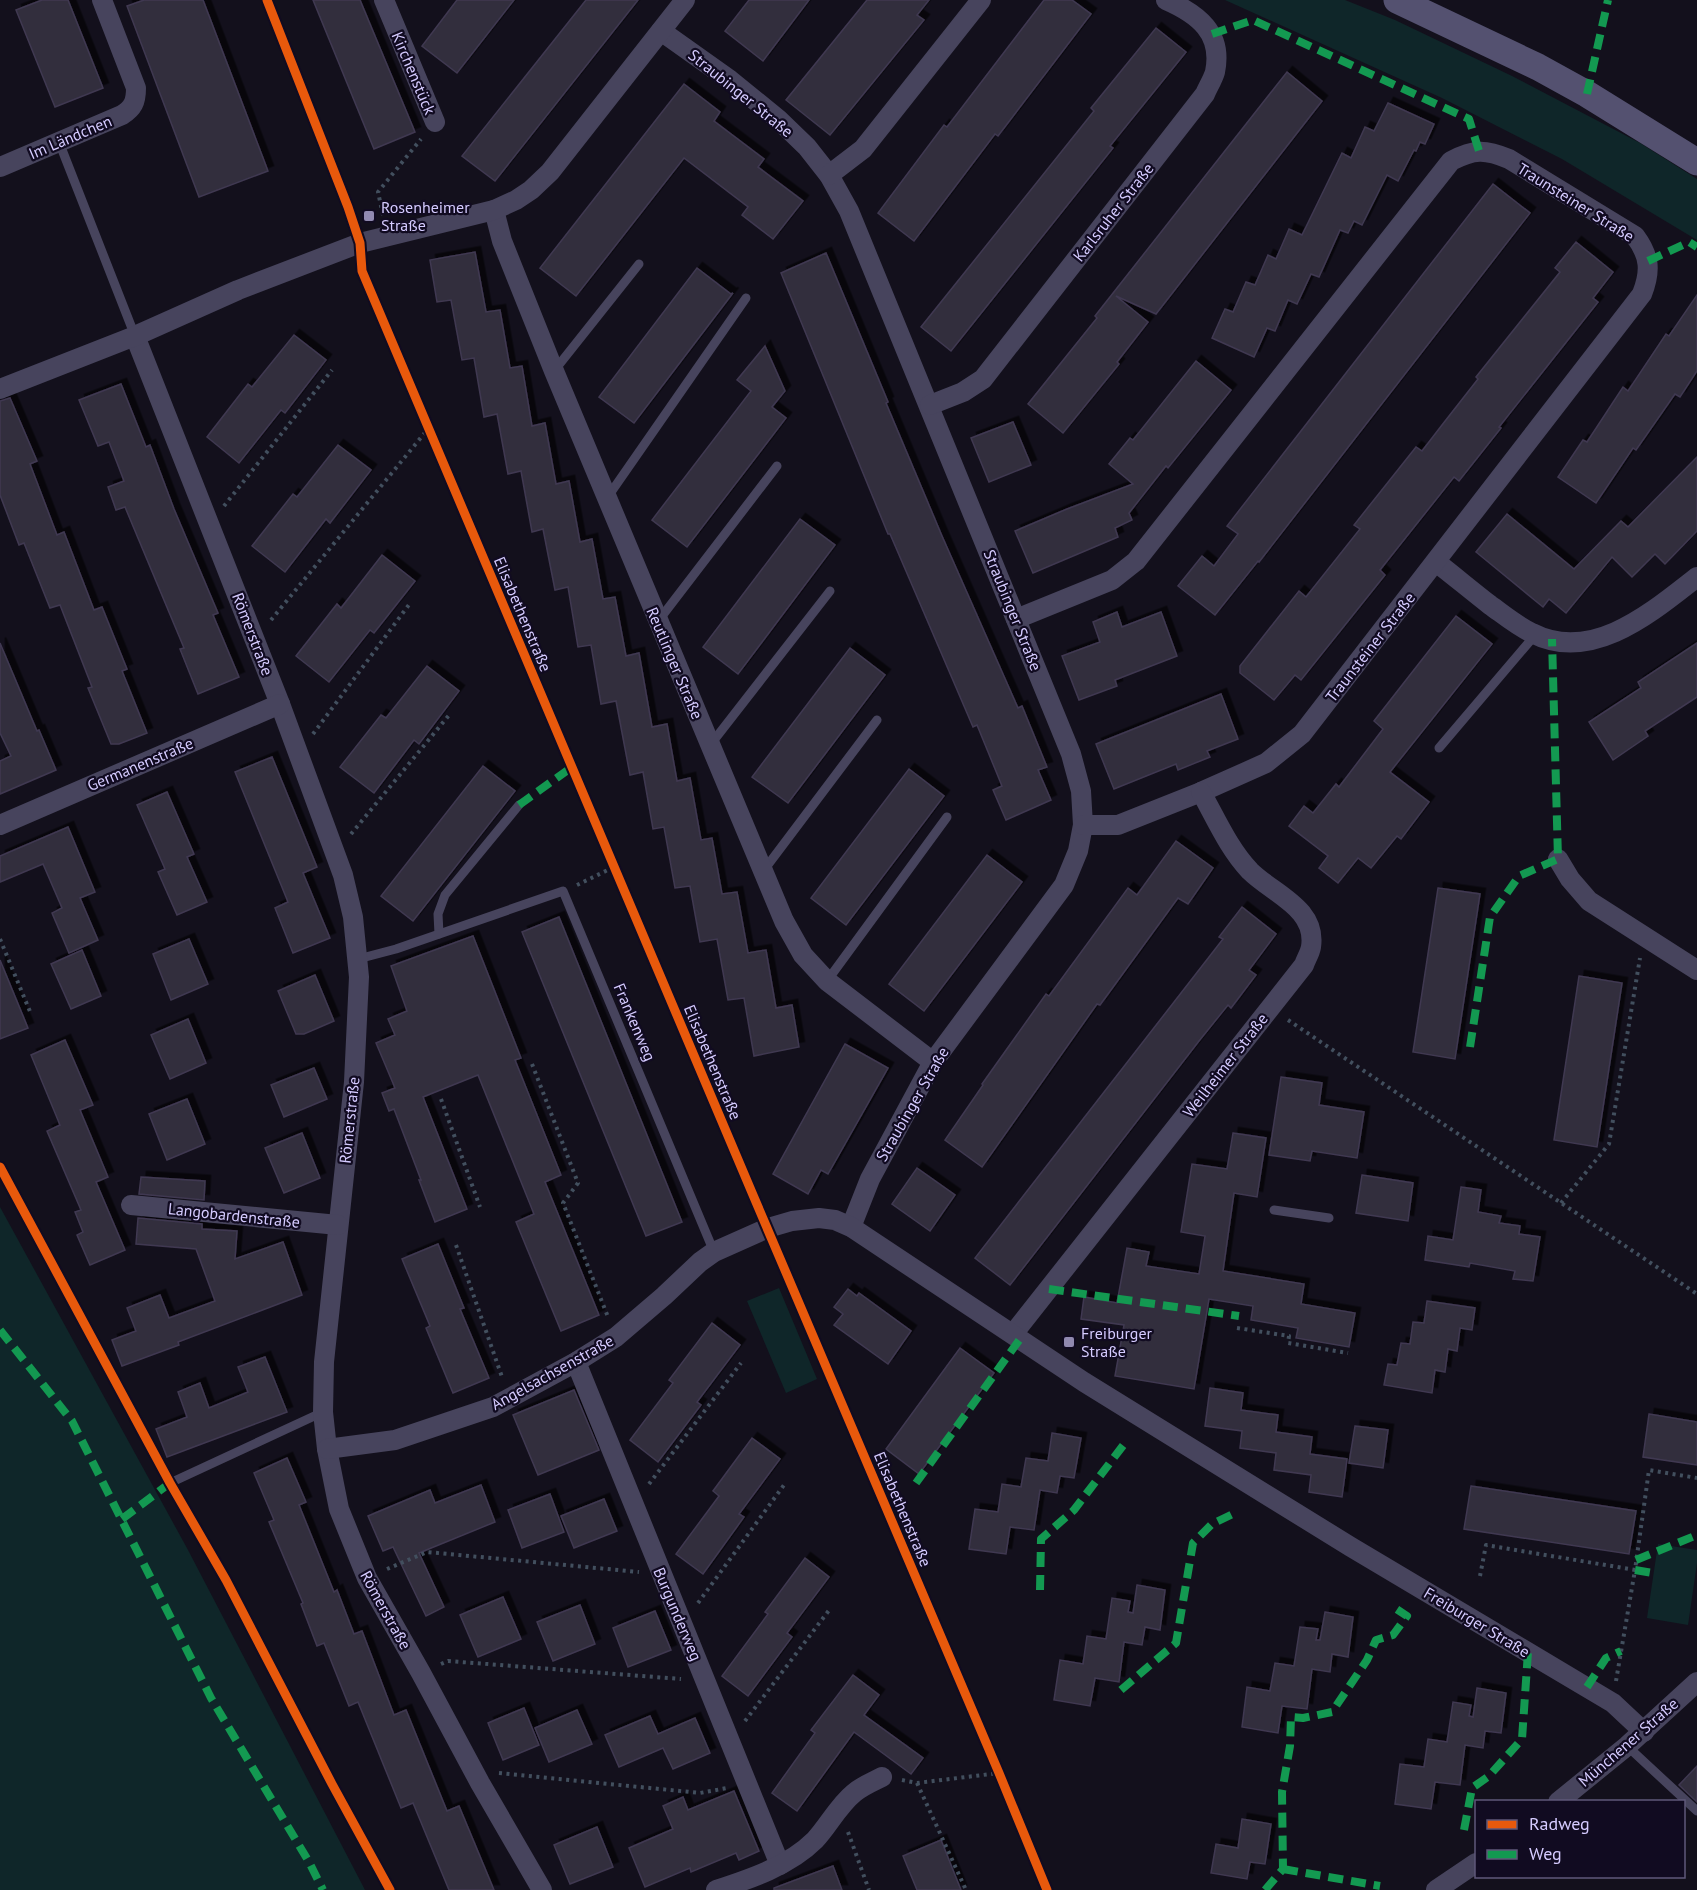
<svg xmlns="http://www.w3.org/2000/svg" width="1697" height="1890" font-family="'PT Sans',sans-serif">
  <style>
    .green { fill: #0f2629 }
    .building { fill: #312e3e; stroke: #403951; stroke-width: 1.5; filter: url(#shadow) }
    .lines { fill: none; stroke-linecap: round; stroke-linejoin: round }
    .path { stroke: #424f5e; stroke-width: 4; stroke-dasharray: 3 4.5; stroke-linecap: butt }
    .service { stroke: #47445d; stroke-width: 9 }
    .minor { stroke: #47445d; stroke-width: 20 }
    .secondary { stroke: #545170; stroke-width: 27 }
    .quiet { stroke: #139951; stroke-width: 8; stroke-dasharray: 15 8; stroke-linecap: butt }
    .cycleway-casing { stroke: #110b21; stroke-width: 13 }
    .cycleway { stroke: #e8590c; stroke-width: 9 }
    .poi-dot { fill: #918ab0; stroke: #110b21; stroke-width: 2 }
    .labels { text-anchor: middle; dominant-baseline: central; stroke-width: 4.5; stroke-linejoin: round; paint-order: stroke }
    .street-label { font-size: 16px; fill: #d5cbff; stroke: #110b21 }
    .poi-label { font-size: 16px; fill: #d5cbff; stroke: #110b21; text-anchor: start }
  </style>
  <defs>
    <filter id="shadow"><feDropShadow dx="5.5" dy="-5.5" stdDeviation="0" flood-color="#0009"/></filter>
  </defs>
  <rect width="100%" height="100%" fill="#13101c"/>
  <g class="green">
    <polygon points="1225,0 1345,0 1395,20 1512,76 1640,143 1697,179 1697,240 1562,159 1442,98"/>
    <polygon points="0,1207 188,1550 365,1890 0,1890"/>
    <polygon points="779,1288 817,1379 786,1393 747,1301"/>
    <polygon points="1658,1544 1697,1550 1697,1563 1688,1625 1647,1618"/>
  </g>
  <g class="building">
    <polygon points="42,0 68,0 103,88 55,107 16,10"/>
    <polygon points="144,0 203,0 268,171 199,197 127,6"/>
    <polygon points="313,0 360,0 415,132 374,149"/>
    <polygon points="457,0 514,0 457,73 422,46"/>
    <polygon points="586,0 638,0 495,181 462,156"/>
    <polygon points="749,0 809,0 763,61 725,31"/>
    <polygon points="867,0 929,0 917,15 924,20 830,135 786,100"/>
    <polygon points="1044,0 1072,0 1091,14 998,136 995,134 914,241 878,213 944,125 947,127"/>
    <polygon points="1156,28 1186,52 1110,146 1113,148 951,351 921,327 1094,111 1091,108"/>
    <polygon points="1287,72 1322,101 1156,314 1116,296 1148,322 1117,362 1119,364 1063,433 1028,404 1097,318 1095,316"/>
    <polygon points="684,84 720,112 714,121 764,159 758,167 803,201 773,239 742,215 748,207 684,158 576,296 540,268"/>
    <polygon points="1388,103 1434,124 1425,144 1420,142 1416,151 1414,150 1398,181 1387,175 1362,225 1354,221 1348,233 1340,230 1319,277 1311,274 1297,304 1288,300 1275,331 1267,328 1254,357 1212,338 1225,309 1233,312 1246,282 1255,285 1268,255 1276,259 1289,229 1302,235 1342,153 1351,158 1365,127 1374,131"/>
    <polygon points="1493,184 1530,213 1259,562 1258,561 1215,615 1178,586 1202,556 1214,566 1238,534 1227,526"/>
    <polygon points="1576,242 1613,272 1593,298 1598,302 1499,427 1501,428 1459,481 1454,477 1380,570 1385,575 1301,680 1295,675 1274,700 1240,673 1240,666 1299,591 1306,597 1360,529 1354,525 1416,447 1422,451 1442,425 1478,379 1476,377 1560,272 1555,268"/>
    <polygon points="475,252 486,312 500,310 510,368 522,366 532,426 545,423 556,484 569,481 580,542 592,539 603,599 615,597 626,656 639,653 652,727 667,724 677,781 690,778 701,840 712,838 722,894 737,892 748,953 766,950 776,1008 792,1005 799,1047 754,1056 744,998 728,1000 717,939 700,942 690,886 675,888 664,827 653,829 643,772 630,775 616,701 601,704 591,645 578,647 568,587 555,590 543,529 532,532 521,471 508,474 497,414 484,417 474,358 462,360 451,300 437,302 430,260"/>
    <polygon points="826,253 888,402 886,403 942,536 1018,708 1022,706 1047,767 1038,770 1051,800 1006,820 993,790 1002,786 977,725 973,727 915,592 890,534 888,534 781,273"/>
    <polygon points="697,268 731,294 733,293 634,423 599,397"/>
    <polygon points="1697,295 1697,371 1680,397 1675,394 1636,450 1633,448 1596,503 1558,477 1583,440 1587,442 1623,387 1628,391 1666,334 1669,336"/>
    <polygon points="294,335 326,360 285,413 281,410 239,463 207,437 248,384 252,387"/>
    <polygon points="765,346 785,391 772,407 786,418 687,547 652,520 751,391 737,380"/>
    <polygon points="1196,361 1231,390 1168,468 1166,466 1129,513 1132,520 1115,528 1118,537 1033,573 1015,531 1067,509 1133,484 1109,464 1130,438 1133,440"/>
    <polygon points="121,384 146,447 150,445 174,509 218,613 213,615 239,677 198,694 180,649 184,648 125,507 116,510 108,487 124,481 109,442 98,446 79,400"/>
    <polygon points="10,398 37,461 30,464 57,535 64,532 94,610 102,607 127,669 122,671 147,733 119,744 111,744 88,688 92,687 60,605 50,608 24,543 19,545 0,495 0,401"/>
    <polygon points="1013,422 1031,465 989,482 971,438"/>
    <polygon points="338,445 371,470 330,523 326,519 285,572 252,546 293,494 297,497"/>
    <polygon points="1697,457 1697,531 1665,564 1655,554 1632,577 1612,557 1566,613 1549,599 1543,607 1476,552 1507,514 1574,569 1621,521 1628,527"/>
    <polygon points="800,519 835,545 738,674 703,647"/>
    <polygon points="382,555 415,581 374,633 370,630 329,682 296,656 337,604 341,608"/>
    <polygon points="1117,612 1122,627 1161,612 1177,656 1115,680 1117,686 1079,700 1062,656 1100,642 1093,622"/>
    <polygon points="1456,616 1492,644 1390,772 1429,802 1401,839 1397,836 1371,868 1358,858 1338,883 1319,868 1328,856 1289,826 1304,806 1313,813 1336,784 1339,787 1383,729 1374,721"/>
    <polygon points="0,643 37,731 39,730 56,770 0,794 0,761 11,756 0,733"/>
    <polygon points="1697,643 1697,697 1645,731 1648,736 1613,760 1589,722 1641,688 1638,682"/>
    <polygon points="850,648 885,675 788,803 752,777"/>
    <polygon points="427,666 459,691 419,744 414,740 374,793 340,767 381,715 386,718"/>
    <polygon points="1221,694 1238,739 1207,751 1210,757 1178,770 1176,764 1114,789 1096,744"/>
    <polygon points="272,757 317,867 303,873 330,938 293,953 275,908 288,902 235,772"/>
    <polygon points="483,766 515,791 413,921 381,896"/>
    <polygon points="909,769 944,796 846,925 811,898"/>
    <polygon points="167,792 194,854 187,857 207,902 177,915 158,872 165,869 137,805"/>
    <polygon points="68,827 95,892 80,898 98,940 69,953 52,913 62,908 43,864 0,882 0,856"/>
    <polygon points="1176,841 1213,868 1188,904 1178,898 1100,1005 1097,1004 982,1167 945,1140 983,1085 982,1084 1046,994 1049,996 1128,888 1137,895"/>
    <polygon points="987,855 1022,882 924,1011 889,984"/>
    <polygon points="1438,888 1480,894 1455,1059 1413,1052"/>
    <polygon points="1242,907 1276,934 1249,970 1256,975 1231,1008 1228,1005 1199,1041 1010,1285 975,1258 1223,939 1219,937"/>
    <polygon points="559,917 682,1222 646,1236 522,932"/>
    <polygon points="473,936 521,1058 515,1060 561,1175 545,1182 599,1315 561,1331 516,1222 534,1214 478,1075 423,1097 467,1209 435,1222 419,1180 421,1180 394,1109 389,1111 382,1093 395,1088 376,1043 395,1035 388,1019 407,1011 391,966"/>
    <polygon points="189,939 208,984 171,1000 153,954"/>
    <polygon points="82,950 101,996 71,1009 51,964"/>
    <polygon points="0,960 28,1028 0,1039"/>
    <polygon points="315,975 334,1021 304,1034 296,1034 278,991"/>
    <polygon points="1579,976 1622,983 1597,1147 1554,1140"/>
    <polygon points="188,1019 206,1063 170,1079 151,1035"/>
    <polygon points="65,1040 93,1105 80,1110 108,1177 96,1182 125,1250 90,1265 77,1235 83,1232 75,1212 81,1210 47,1131 60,1125 31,1055"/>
    <polygon points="845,1044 888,1068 828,1174 821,1170 808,1194 773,1174"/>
    <polygon points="314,1068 327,1099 284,1117 271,1085"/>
    <polygon points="1281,1077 1322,1083 1319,1105 1364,1112 1357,1158 1312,1151 1310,1161 1269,1155"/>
    <polygon points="187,1099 205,1144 167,1160 149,1114"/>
    <polygon points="302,1133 320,1178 284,1193 265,1148"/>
    <polygon points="1233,1133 1266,1138 1257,1197 1234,1193 1223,1271 1304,1284 1301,1304 1355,1313 1349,1347 1296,1338 1298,1328 1251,1320 1253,1306 1209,1299 1194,1389 1115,1376 1124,1325 1081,1319 1084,1297 1117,1303 1127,1248 1149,1252 1146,1266 1199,1274 1205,1236 1181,1232 1192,1164 1227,1169"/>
    <polygon points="917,1168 955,1195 930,1231 892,1204"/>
    <polygon points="1362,1175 1413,1183 1408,1221 1356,1213"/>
    <polygon points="141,1177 205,1181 204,1200 139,1194"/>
    <polygon points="1461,1187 1481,1190 1478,1212 1501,1216 1499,1223 1520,1226 1519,1234 1540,1237 1533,1281 1513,1279 1515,1271 1470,1263 1469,1267 1425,1260 1428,1236 1453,1240"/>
    <polygon points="138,1218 202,1224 202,1229 237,1231 235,1259 283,1242 302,1295 178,1342 179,1345 122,1366 112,1340 136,1331 127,1308 160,1295 169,1318 215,1301 196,1249 136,1244"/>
    <polygon points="438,1244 464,1308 460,1309 489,1378 453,1393 426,1328 430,1326 402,1259"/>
    <polygon points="848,1289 857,1296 859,1293 911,1331 888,1364 834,1325 843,1314 834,1307"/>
    <polygon points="1427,1301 1475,1308 1472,1330 1460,1328 1457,1351 1448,1349 1445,1372 1435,1370 1432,1393 1384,1385 1388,1364 1397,1365 1401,1343 1410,1344 1413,1322 1424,1323"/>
    <polygon points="712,1323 740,1345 697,1402 701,1405 658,1462 630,1440 673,1383 669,1380"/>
    <polygon points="960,1348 994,1373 919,1474 886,1449"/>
    <polygon points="265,1357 287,1412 167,1457 156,1429 187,1417 178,1392 200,1383 209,1408 248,1392 238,1367"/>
    <polygon points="1210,1388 1243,1393 1241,1410 1278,1415 1276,1432 1312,1437 1310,1454 1347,1459 1342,1497 1309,1492 1311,1475 1274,1470 1276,1453 1240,1448 1242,1431 1205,1426"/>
    <polygon points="574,1390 599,1450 538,1475 513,1415"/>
    <polygon points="1649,1414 1697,1422 1697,1465 1643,1457"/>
    <polygon points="1355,1426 1388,1430 1383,1468 1349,1463"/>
    <polygon points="1052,1433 1081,1438 1074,1478 1060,1476 1057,1493 1040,1490 1034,1530 1010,1527 1006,1554 969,1549 975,1509 998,1512 1002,1484 1021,1487 1026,1458 1048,1461"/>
    <polygon points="752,1438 780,1459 739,1514 744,1517 703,1574 676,1554 719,1496 713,1491"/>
    <polygon points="287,1458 306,1502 299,1505 334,1592 337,1590 354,1634 362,1631 394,1715 406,1710 447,1811 459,1806 494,1890 449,1890 413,1803 401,1808 358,1702 349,1706 324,1643 317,1646 301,1604 303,1603 269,1522 274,1520 254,1473"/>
    <polygon points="481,1485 495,1522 419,1553 444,1607 426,1616 393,1547 383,1551 368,1516 430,1490 435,1503"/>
    <polygon points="1471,1486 1636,1511 1629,1554 1464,1529"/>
    <polygon points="550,1494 564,1532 522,1548 508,1510"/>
    <polygon points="604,1499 617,1531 574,1548 561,1516"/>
    <polygon points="805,1558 829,1577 787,1633 792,1637 748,1696 722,1676 768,1614 765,1612"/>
    <polygon points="1137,1585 1165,1590 1160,1630 1145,1627 1142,1645 1124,1642 1119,1682 1095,1678 1090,1706 1054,1700 1060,1660 1083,1664 1087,1636 1106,1639 1112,1598 1130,1601 1128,1612 1133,1613"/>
    <polygon points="503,1597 521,1639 478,1657 460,1615"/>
    <polygon points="580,1605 595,1644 553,1661 537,1622"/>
    <polygon points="655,1611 671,1650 628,1667 613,1628"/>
    <polygon points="1325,1612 1353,1617 1348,1657 1332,1654 1330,1672 1312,1669 1307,1709 1282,1706 1278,1733 1242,1727 1247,1687 1270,1691 1275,1663 1294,1666 1300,1627 1318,1629 1316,1640 1320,1640"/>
    <polygon points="853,1675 879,1695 864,1715 923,1758 911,1774 854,1732 797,1811 772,1793 815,1733 811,1730"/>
    <polygon points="1477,1688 1506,1693 1501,1733 1485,1731 1483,1748 1465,1745 1460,1785 1435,1782 1431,1809 1395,1804 1400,1764 1424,1767 1428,1739 1447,1742 1453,1702 1471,1705 1469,1716 1473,1717"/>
    <polygon points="524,1708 539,1745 503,1760 488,1723"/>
    <polygon points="577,1710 592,1744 549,1762 535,1728"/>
    <polygon points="650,1716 658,1734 695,1718 710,1753 673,1769 663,1748 619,1767 605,1735"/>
    <polygon points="1697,1766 1697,1802 1679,1785"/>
    <polygon points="734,1791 759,1851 739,1860 736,1853 691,1872 690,1868 645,1887 629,1848 673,1829 663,1806 683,1797 688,1810"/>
    <polygon points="1242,1819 1271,1824 1265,1864 1250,1862 1247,1879 1211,1873 1216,1844 1238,1848"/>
    <polygon points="597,1827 613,1867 570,1884 554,1845"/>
    <polygon points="941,1840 961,1890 917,1890 903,1856"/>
    <polygon points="833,1866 842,1890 774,1890 774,1888"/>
  </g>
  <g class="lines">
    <g class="path">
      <polyline points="383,215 378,192 421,139"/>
      <polyline points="362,266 362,271 759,1210"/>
      <polyline points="224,506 332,370"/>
      <polyline points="271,620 428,429"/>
      <polyline points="313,734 411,602"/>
      <polyline points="351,834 450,714"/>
      <polyline points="577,885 614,867"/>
      <polyline points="0,939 31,1014"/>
      <polyline points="1288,1020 1697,1294"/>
      <polyline points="532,1064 578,1183 563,1203 608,1317"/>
      <polyline points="441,1099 480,1207"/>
      <polyline points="1561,1203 1609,1144 1640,958"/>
      <polyline points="456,1245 502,1377"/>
      <polyline points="775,1247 999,1773 1047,1890"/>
      <polyline points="1237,1328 1289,1336 1288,1343 1348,1353"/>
      <polyline points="649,1484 741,1363"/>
      <polyline points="387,1569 427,1552 639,1572"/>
      <polyline points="1480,1576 1486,1545 1635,1570 1649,1470 1697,1478"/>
      <polyline points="698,1603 784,1485"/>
      <polyline points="441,1664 448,1661 681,1679"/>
      <polyline points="1616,1681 1635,1570"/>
      <polyline points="745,1721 830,1609"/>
      <polyline points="499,1773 700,1793 727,1788"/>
      <polyline points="902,1780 917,1783 999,1773"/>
      <polyline points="917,1783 966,1890"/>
      <polyline points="848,1832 869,1890"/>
    </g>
    <g class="service">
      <polyline points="59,142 135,336"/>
      <polyline points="554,371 639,264"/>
      <polyline points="607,498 746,298"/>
      <polyline points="659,620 777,466"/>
      <polyline points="711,744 830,591"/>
      <polyline points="1439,748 1535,635"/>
      <polyline points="764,870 877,720"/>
      <polyline points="439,934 438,914 445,895 519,805"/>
      <polyline points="358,959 396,949 563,891 714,1252"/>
      <polyline points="827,981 947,817"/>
      <polyline points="1274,1210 1329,1218"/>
      <polyline points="170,1483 323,1412"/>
      <polyline points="1627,1746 1697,1811"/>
    </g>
    <g class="minor">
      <polyline points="384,0 435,122"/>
      <polyline points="661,31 730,80 778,119 807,147 829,175 849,211 1071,754 1081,791 1083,825 1078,851 1064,885 933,1062 870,1179 851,1227"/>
      <path d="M0,167L122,115C133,108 136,102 136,88L102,0"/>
      <polyline points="829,175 863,149 981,0"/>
      <polyline points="494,210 502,241 554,371 784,921 803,955 827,981 933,1062"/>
      <polyline points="135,336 280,704 343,875 353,917 359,977 354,1082 324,1362 323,1412 327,1449 339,1509 367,1578 421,1673 480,1783 542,1890"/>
      <polyline points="0,389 135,336 238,290 360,243 494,210 516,200 531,190 550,172 685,0"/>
      <path d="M930,405L963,392L983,379L1205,94C1208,87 1213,79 1215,72C1223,33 1198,14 1166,0"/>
      <path d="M1436,562C1454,576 1472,591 1490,605C1504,615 1517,626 1532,633C1592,664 1652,612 1697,577"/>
      <path d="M1016,619L1112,580L1136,561L1451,161C1474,149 1485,149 1509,159L1635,236C1650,256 1651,271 1642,294L1302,734L1266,763L1201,792L1118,825H1083"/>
      <polyline points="0,825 280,704"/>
      <polyline points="1558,859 1570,879 1589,901 1697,970"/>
      <polyline points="131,1205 338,1225"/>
      <path d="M1013,1334L1304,965C1306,959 1310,953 1311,947C1317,908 1273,894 1250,871C1229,849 1216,819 1201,792"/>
      <polyline points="576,1362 780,1865"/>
      <polyline points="327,1449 395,1440 493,1407 576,1362 616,1337 664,1296 700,1262 714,1252 768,1228 792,1221 819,1218 835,1220 851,1227 1084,1382 1351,1547 1613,1703 1644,1732"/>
      <polyline points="1558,1802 1627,1746 1697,1682"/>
      <path d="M716,1890C750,1879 789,1866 815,1840C829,1825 838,1806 854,1793C862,1786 872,1782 882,1777"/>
      <polyline points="1436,1890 1476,1863"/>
    </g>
    <polyline class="secondary" points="1397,0 1538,67 1587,94 1697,162"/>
    <g class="quiet">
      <polyline points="1212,34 1253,20 1469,119 1479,151"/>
      <polyline points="1587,94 1608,0"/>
      <polyline points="1648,261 1689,242 1697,247"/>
      <polyline points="519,805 572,767"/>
      <polyline points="1470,1047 1490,917 1519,876 1558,859 1552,639"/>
      <polyline points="1049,1289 1239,1316"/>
      <polyline points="0,1330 72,1421 211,1698 309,1862 323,1890"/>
      <polyline points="916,1483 1020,1339"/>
      <polyline points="122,1519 170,1483"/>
      <polyline points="1636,1560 1697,1535"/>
      <polyline points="1635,1570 1653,1573"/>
      <polyline points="1040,1590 1041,1539 1074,1510 1125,1443"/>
      <polyline points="1587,1687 1606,1658 1621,1651"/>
      <polyline points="1121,1690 1176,1643 1193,1543 1212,1524 1237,1512"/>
      <polyline points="1464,1830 1472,1788 1489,1776 1522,1739 1528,1652"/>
      <polyline points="1283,1869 1380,1886"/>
      <polyline points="1265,1890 1283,1869 1282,1792 1290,1746 1291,1717 1303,1718 1332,1712 1367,1660 1376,1640 1393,1635 1407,1616 1395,1608"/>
    </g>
    <g class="cycleway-casing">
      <g id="cycleway">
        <polyline points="267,0 348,207 360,243 362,271 753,1195 999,1773 1047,1890"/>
        <polyline points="0,1167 170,1483 226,1580 332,1784 390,1890"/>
      </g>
    </g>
    <use href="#cycleway" class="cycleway"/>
  </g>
  <g class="poi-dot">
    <rect x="363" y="210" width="12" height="12" rx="3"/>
    <rect x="1063" y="1336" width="12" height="12" rx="3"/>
  </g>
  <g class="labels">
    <g class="street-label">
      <text transform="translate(414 73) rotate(67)">Kirchenstück</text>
      <text transform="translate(741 93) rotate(39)">Straubinger Straße</text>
      <text transform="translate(70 137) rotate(-23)">Im Ländchen</text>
      <text transform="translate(1576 202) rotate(32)">Traunsteiner Straße</text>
      <text transform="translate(1113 212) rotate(-52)">Karlsruher Straße</text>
      <text transform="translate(1013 610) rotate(68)">Straubinger Straße</text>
      <text transform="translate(523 614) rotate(67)">Elisabethenstraße</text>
      <text transform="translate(253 634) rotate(69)">Römerstraße</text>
      <text transform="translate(1370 647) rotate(-52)">Traunsteiner Straße</text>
      <text transform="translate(675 663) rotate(67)">Reutlinger Straße</text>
      <text transform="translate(140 764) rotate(-23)">Germanenstraße</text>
      <text transform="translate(635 1022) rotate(67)">Frankenweg</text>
      <text transform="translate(713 1062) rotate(67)">Elisabethenstraße</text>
      <text transform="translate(1225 1065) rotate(-52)">Weilheimer Straße</text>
      <text transform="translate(912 1104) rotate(-60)">Straubinger Straße</text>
      <text transform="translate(349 1120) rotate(-84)">Römerstraße</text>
      <text transform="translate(234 1215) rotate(6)">Langobardenstraße</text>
      <text transform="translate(552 1372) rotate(-29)">Angelsachsenstraße</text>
      <text transform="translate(903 1509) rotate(67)">Elisabethenstraße</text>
      <text transform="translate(386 1610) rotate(61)">Römerstraße</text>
      <text transform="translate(678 1614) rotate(67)">Burgunderweg</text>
      <text transform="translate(1477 1622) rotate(31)">Freiburger Straße</text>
      <text transform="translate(1628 1742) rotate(-41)">Münchener Straße</text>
    </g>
    <g class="poi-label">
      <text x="381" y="207">Rosenheimer<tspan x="381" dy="18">Straße</tspan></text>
      <text x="1081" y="1333">Freiburger<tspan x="1081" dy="18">Straße</tspan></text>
    </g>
  </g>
  <rect x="1475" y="1800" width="210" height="78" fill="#110b21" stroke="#5f587a" stroke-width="1.5"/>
  <rect x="1487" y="1820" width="30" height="9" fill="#e8590c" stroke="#5f587a" stroke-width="1.5"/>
  <text x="1529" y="1830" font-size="18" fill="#d5cbff">Radweg</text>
  <rect x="1487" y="1850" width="30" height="9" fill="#139951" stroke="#5f587a" stroke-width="1.5"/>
  <text x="1529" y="1860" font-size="18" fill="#d5cbff">Weg</text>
</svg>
